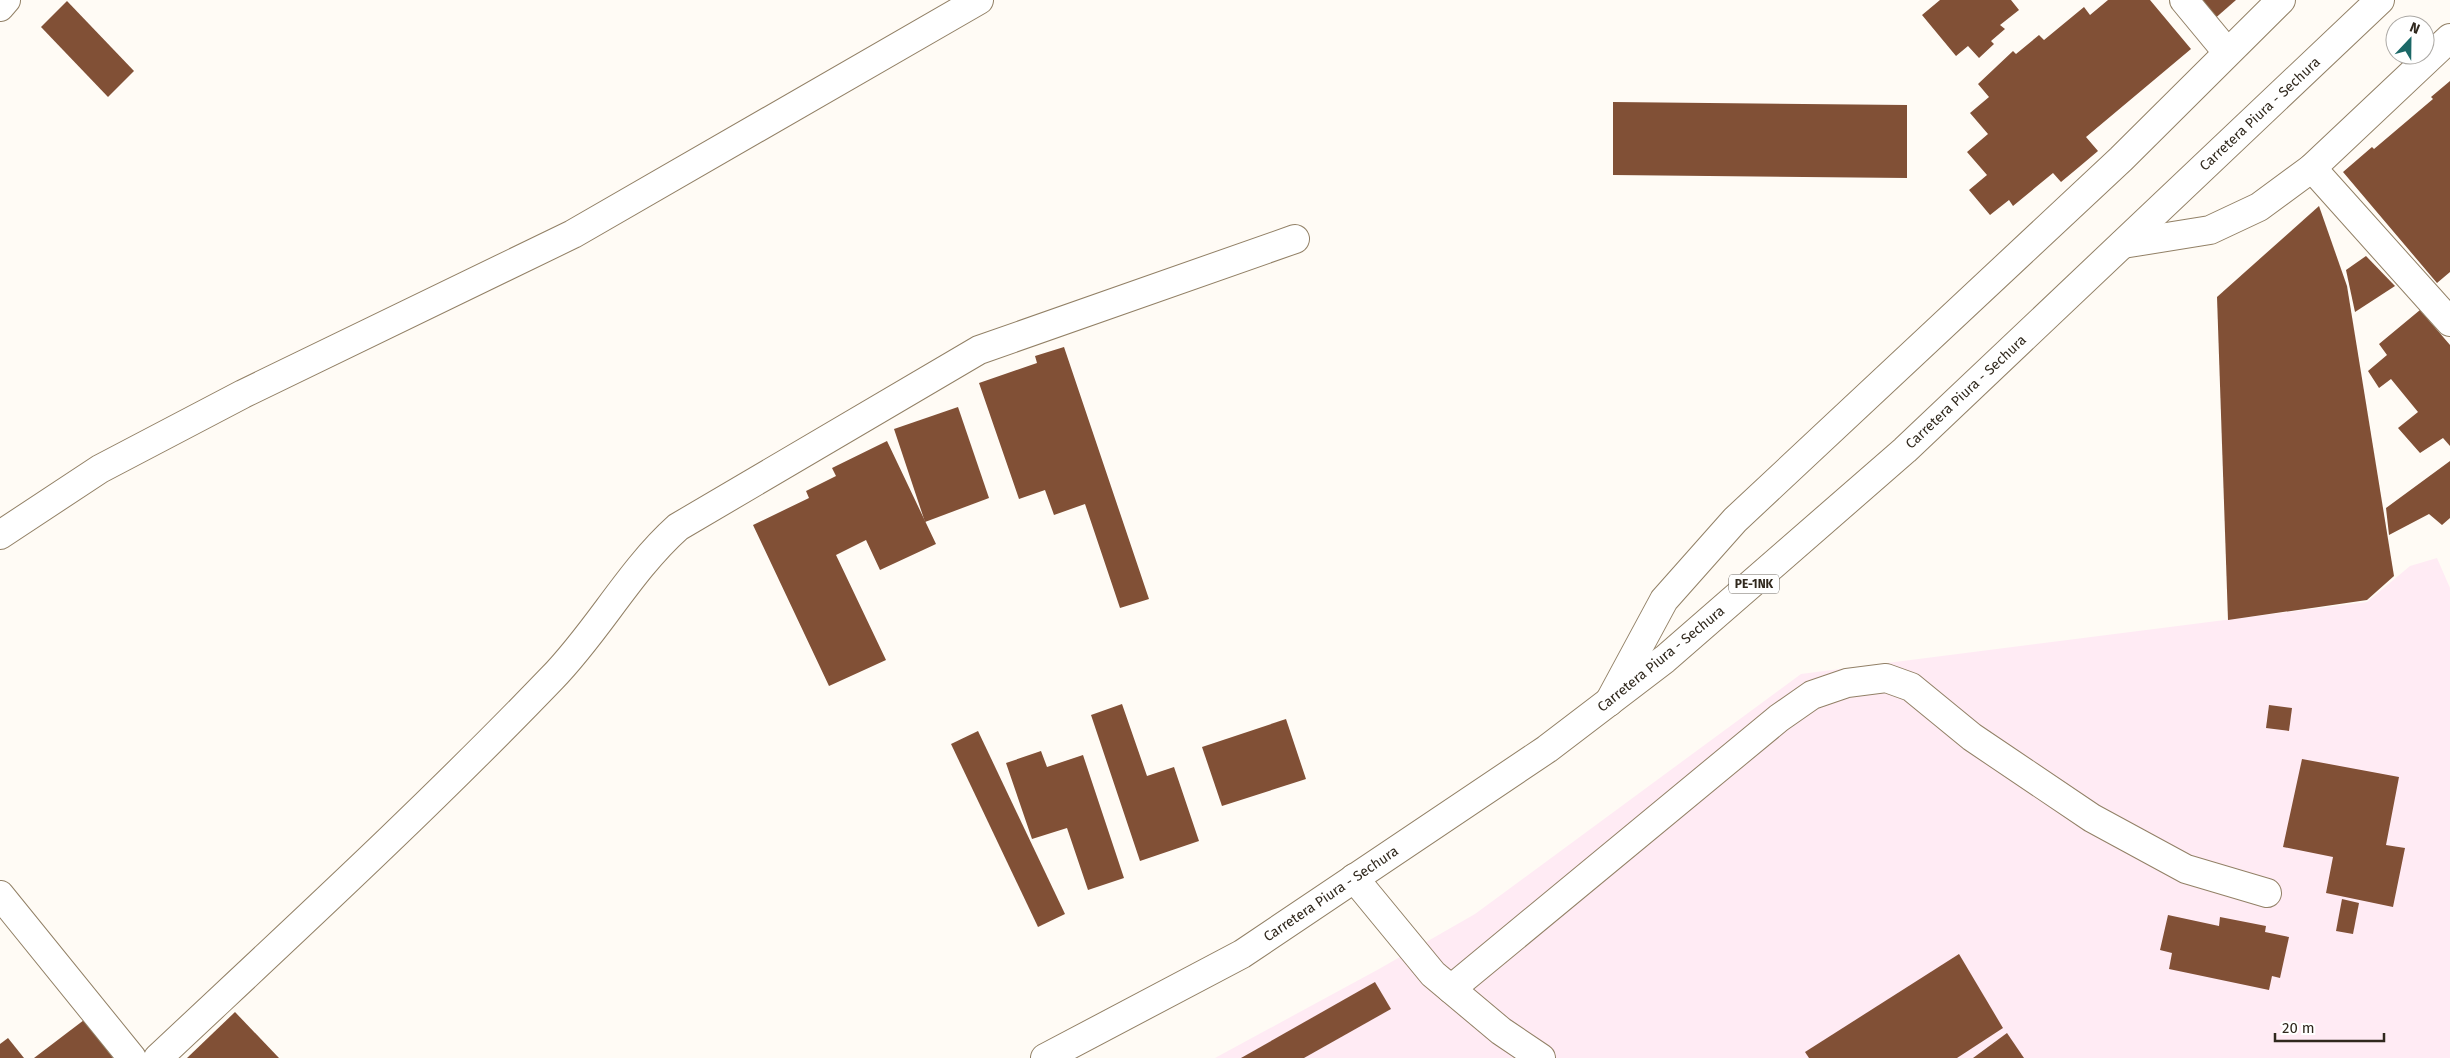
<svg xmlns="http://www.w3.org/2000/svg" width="2450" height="1058" font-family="'Fira Sans',sans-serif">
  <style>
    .industrial { fill: #ffebf4 }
    .building { fill: #815036 }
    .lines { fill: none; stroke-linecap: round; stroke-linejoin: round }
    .minor-casing { stroke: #928066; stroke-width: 30 }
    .major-casing { stroke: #928066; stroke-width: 30 }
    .minor { stroke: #fff; stroke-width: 28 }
    .major { stroke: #fff; stroke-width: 28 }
    .labels { text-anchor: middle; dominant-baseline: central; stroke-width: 5; stroke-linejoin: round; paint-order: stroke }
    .shield { fill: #fff; stroke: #6e6861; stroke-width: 1 }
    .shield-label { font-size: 12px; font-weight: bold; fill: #30281d }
    .street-label { font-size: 14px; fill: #30281d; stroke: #fff }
  </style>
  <rect width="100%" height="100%" fill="#fffbf5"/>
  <polygon class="industrial" points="2437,558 2450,588 2450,1058 1215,1058 1379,969 1475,914 1801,674 2367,602 2410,566"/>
  <g class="building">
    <polygon points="1940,0 2011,0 2019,10 2000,25 2005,29 1991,41 1994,44 1979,58 1968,46 1956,56 1922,15"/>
    <polygon points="2108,0 2150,0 2191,49 2086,137 2098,151 2079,167 2061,182 2053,173 2013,206 2009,200 1990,215 1969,190 1987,175 1967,152 1988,134 1970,113 1989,97 1978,84 2013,51 2016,54 2039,35 2044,40 2084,7 2090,15"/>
    <polygon points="2194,0 2236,0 2212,21"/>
    <polygon points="67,1 134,71 108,97 41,27"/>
    <polygon points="2450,81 2450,272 2437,283 2343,172 2372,147 2374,149 2433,99 2431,97"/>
    <polygon points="1613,102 1907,105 1907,178 1613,175"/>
    <polygon points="2319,206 2347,286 2394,576 2367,600 2228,620 2217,297"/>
    <polygon points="2366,256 2395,286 2355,312 2346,270"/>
    <polygon points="2420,310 2450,345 2450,446 2443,438 2420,453 2398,428 2418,412 2391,379 2379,388 2368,371 2387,355 2379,344"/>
    <polygon points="1064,347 1149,599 1120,608 1085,504 1054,515 1045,490 1019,499 979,383 1037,363 1035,356"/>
    <polygon points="958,407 989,498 925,522 894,429"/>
    <polygon points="887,441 936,544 880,570 866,540 836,555 886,660 829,686 753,525 809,498 806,491 836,476 832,468"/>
    <polygon points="2450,461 2450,518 2442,525 2429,514 2389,535 2386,508"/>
    <polygon points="1122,704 1147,776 1174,767 1199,841 1140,861 1091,715"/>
    <polygon points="2269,705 2292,708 2289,731 2266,728"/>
    <polygon points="1286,719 1306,779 1222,806 1202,747"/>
    <polygon points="978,731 1065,914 1038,927 951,744"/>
    <polygon points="1041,751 1047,767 1083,755 1124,878 1088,890 1067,828 1032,839 1006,763"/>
    <polygon points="2302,759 2399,777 2386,845 2405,848 2393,907 2326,893 2333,857 2283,847"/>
    <polygon points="2342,899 2359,903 2353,934 2336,931"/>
    <polygon points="2168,915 2219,926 2220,917 2266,926 2265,932 2289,937 2280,978 2272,976 2269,990 2169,969 2172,953 2160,950"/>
    <polygon points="1959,954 2003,1028 1957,1058 1809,1058 1805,1052"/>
    <polygon points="1375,982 1391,1009 1304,1058 1241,1058"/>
    <polygon points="235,1012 279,1058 187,1058"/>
    <polygon points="84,1020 113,1058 34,1058"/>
    <polygon points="2007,1033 2024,1058 1973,1058"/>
    <polygon points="8,1038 24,1058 0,1058 0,1044"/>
  </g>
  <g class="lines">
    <g class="minor-casing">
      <g id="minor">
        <polyline points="2184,0 2227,52"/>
        <polyline points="0,7 6,0"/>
        <polyline points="2312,168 2450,322"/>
        <polyline points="2123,244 2210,230 2259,207 2312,168 2450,38"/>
        <polyline points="0,535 100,469 243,394 573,234 979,0"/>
        <polyline points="1609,702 1664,600 1735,520 2121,159 2281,0"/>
        <polyline points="1354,878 1433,974 1501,1031 1541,1058"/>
        <polyline points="0,895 132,1058"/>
        <polyline points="1451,989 1779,718 1812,695 1847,683 1886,678 1911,687 1972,737 2092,818 2186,869 2267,893"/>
        <path d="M158,1058C291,933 426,809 552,678C598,631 629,571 678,527L979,350L1295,239"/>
      </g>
    </g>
    <g class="major-casing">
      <polyline id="major" points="1045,1058 1242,954 1547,749 1665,659 1905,450 2380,0"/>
    </g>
    <use href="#minor" class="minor"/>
    <use href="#major" class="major"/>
  </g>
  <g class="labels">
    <rect class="shield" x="1729" y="574.5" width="50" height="19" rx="4"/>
    <g class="shield-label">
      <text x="1754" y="584">PE-1NK</text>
    </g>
    <g class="street-label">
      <text transform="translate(2260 114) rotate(-43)">Carretera Piura - Sechura</text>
      <text transform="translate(1966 392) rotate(-43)">Carretera Piura - Sechura</text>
      <text transform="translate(1661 659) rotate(-39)">Carretera Piura - Sechura</text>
      <text transform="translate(1331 894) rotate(-34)">Carretera Piura - Sechura</text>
    </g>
  </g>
  <g transform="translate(2410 40) rotate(22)"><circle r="24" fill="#ffffff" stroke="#aca9a5"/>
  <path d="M0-4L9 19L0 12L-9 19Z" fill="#1b6867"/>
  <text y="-8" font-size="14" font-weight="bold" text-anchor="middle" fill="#30281d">N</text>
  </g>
  <path d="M2275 1033v8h109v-8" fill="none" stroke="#30281d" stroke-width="2.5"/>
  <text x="2282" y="1033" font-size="15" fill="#30281d" stroke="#ffffff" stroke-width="4" paint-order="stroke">20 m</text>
</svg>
